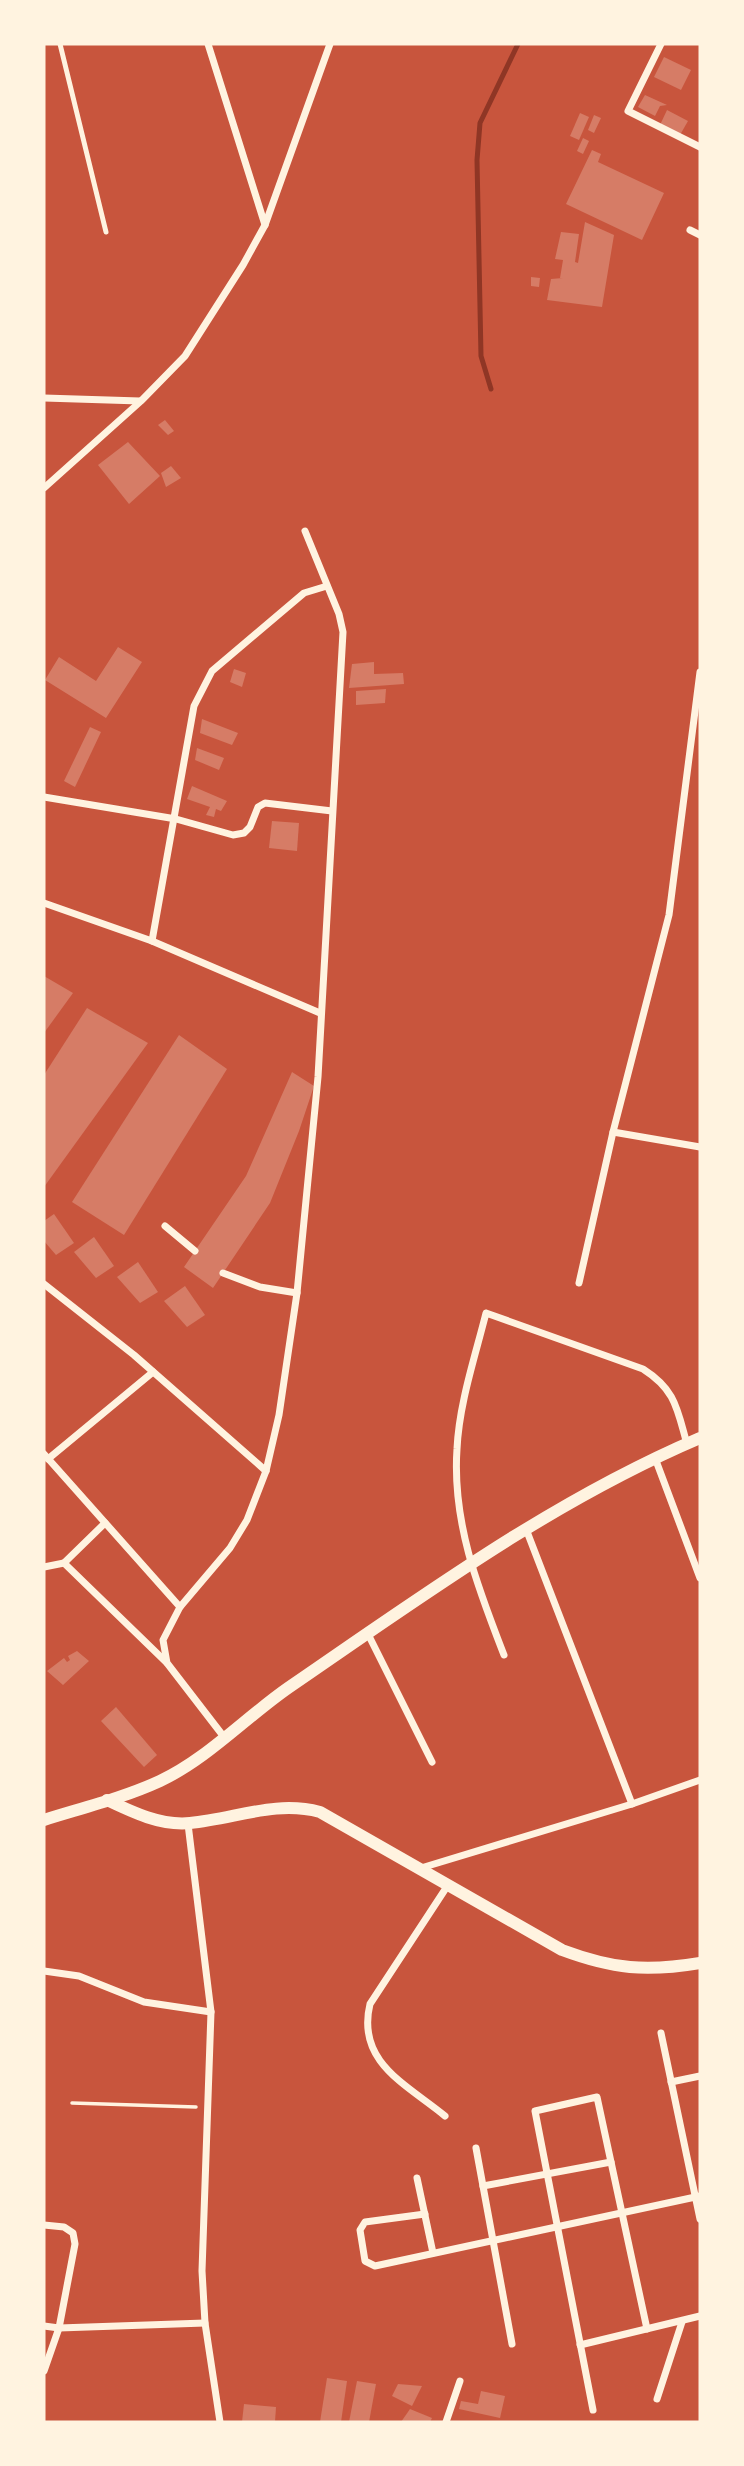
<svg xmlns="http://www.w3.org/2000/svg" width="744" height="2466" font-family="Cabin,sans-serif">
  <style>
    .lines { fill: none; stroke-linecap: round; stroke-linejoin: round }
    .stream { stroke: #8f3625; stroke-width: 5 }
    .building { fill: #d67c66 }
    .path { stroke: #fff3e0; stroke-width: 3.5 }
    .service { stroke: #fff3e0; stroke-width: 5 }
    .minor { stroke: #fff3e0; stroke-width: 7 }
    .tertiary { stroke: #fff3e0; stroke-width: 12 }
  </style>
  <rect width="100%" height="100%" fill="#c8553d"/>
  <g class="lines">
    <polyline class="stream" points="491,389 481,356 477,160 480,123 518,44"/>
  </g>
  <g class="building">
    <polygon points="664,57 691,70 681,90 654,77"/>
    <polygon points="645,95 667,105 660,106 655,116 638,107"/>
    <polygon points="667,110 688,121 680,135 660,125"/>
    <polygon points="580,113 589,117 579,140 570,136"/>
    <polygon points="594,115 601,118 594,133 588,130"/>
    <polygon points="583,138 589,141 583,154 577,151"/>
    <polygon points="592,150 601,154 598,162 664,193 642,240 566,204"/>
    <polygon points="585,222 614,235 602,307 547,300 551,279 563,278 560,278 563,260 555,259 561,232 579,234 575,262 578,263"/>
    <polygon points="531,277 540,278 539,287 531,286"/>
    <polygon points="165,420 174,431 168,435 158,425"/>
    <polygon points="128,442 160,476 129,504 98,465"/>
    <polygon points="171,466 181,478 166,487 161,473"/>
    <polygon points="118,647 142,662 106,718 45,680 59,657 96,681"/>
    <polygon points="374,662 374,674 403,673 404,684 349,688 352,664"/>
    <polygon points="234,669 246,673 242,687 230,682"/>
    <polygon points="386,689 385,703 356,705 356,691"/>
    <polygon points="202,719 238,733 232,745 200,733"/>
    <polygon points="90,727 101,732 75,787 64,781"/>
    <polygon points="197,748 224,758 219,770 195,760"/>
    <polygon points="192,786 227,801 221,811 216,809 214,817 206,815 210,807 187,799"/>
    <polygon points="272,821 299,823 297,851 269,848"/>
    <polygon points="44,976 73,993 44,1033"/>
    <polygon points="87,1008 148,1043 44,1187 44,1075"/>
    <polygon points="179,1035 227,1069 124,1235 72,1202"/>
    <polygon points="292,1072 314,1086 299,1131 270,1203 213,1288 184,1267 246,1176"/>
    <polygon points="54,1214 74,1243 56,1255 44,1241 44,1221"/>
    <polygon points="94,1237 114,1266 96,1278 74,1252"/>
    <polygon points="138,1262 158,1292 140,1303 117,1277"/>
    <polygon points="185,1286 205,1315 187,1327 164,1301"/>
    <polygon points="77,1651 89,1661 63,1685 47,1671 64,1658 67,1662 70,1660 68,1656"/>
    <polygon points="116,1707 157,1755 144,1767 101,1721"/>
    <polygon points="327,2378 347,2381 341,2422 320,2422"/>
    <polygon points="357,2381 376,2384 369,2422 349,2422"/>
    <polygon points="398,2384 422,2386 412,2406 392,2396"/>
    <polygon points="481,2391 505,2396 500,2418 459,2409 461,2401 478,2404"/>
    <polygon points="244,2404 276,2407 275,2422 242,2422"/>
    <polygon points="410,2409 432,2418 430,2422 401,2422"/>
  </g>
  <g class="lines">
    <polyline class="path" points="72,2103 196,2107"/>
    <polyline class="service" points="60,44 106,232"/>
    <g class="minor">
      <polyline points="208,44 265,225"/>
      <polyline points="661,44 628,111 700,147"/>
      <polyline points="690,230 700,235"/>
      <polyline points="44,398 140,401"/>
      <polyline points="44,488 141,401 185,356 243,265 265,225 330,44"/>
      <polyline points="44,797 176,819 233,835 244,833 250,827 258,807 265,803 332,811"/>
      <polyline points="44,903 152,941 320,1013"/>
      <polyline points="152,941 194,706 212,671 304,593 327,586"/>
      <polyline points="613,1132 700,1147"/>
      <polyline points="165,1226 195,1251"/>
      <polyline points="223,1273 260,1287 297,1293"/>
      <polyline points="579,1283 613,1132 669,915 700,672"/>
      <polyline points="44,1284 134,1355 266,1471"/>
      <polyline points="44,1454 180,1607"/>
      <polyline points="655,1458 700,1578"/>
      <polyline points="48,1459 153,1372"/>
      <polyline points="526,1529 632,1804"/>
      <polyline points="64,1563 166,1662"/>
      <polyline points="44,1567 64,1563 105,1523"/>
      <polyline points="368,1634 432,1762"/>
      <path d="M504,1655C478,1588 452,1522 457,1449C459,1404 475,1357 486,1313L643,1369C676,1390 677,1409 687,1444"/>
      <polyline points="224,1737 167,1663 163,1640 180,1607 230,1548 247,1520 266,1471 279,1415 297,1293 318,1077 343,632 339,614 305,531"/>
      <polyline points="188,1824 211,2012 202,2271 205,2323 220,2422"/>
      <polyline points="421,1868 632,1804 700,1780"/>
      <polyline points="44,1971 79,1976 144,2002 211,2012"/>
      <polyline points="661,2033 700,2219"/>
      <polyline points="671,2082 700,2076"/>
      <path d="M445,2116C406,2084 356,2062 370,2004L448,1885"/>
      <polyline points="476,2148 512,2344"/>
      <polyline points="417,2178 433,2253"/>
      <polyline points="483,2186 611,2162"/>
      <polyline points="425,2214 365,2222 360,2230 365,2261 375,2266 700,2196"/>
      <polyline points="44,2225 64,2227 73,2233 75,2244 59,2328 44,2371"/>
      <polyline points="44,2326 59,2328 205,2323"/>
      <polyline points="580,2345 700,2316"/>
      <polyline points="657,2399 682,2322"/>
      <polyline points="593,2410 535,2111 597,2097 647,2329"/>
      <polyline points="446,2422 460,2381"/>
    </g>
    <g class="tertiary">
      <path d="M107,1800C132,1812 161,1826 190,1823C235,1819 275,1800 320,1812L562,1950C613,1969 646,1972 700,1963"/>
      <path d="M44,1820C82,1808 123,1798 160,1781C207,1759 245,1718 288,1688C421,1597 552,1501 700,1438"/>
    </g>
  </g>
  <rect width="744" height="2466" fill="none" stroke="#fff3e0" stroke-width="91"/>
</svg>
